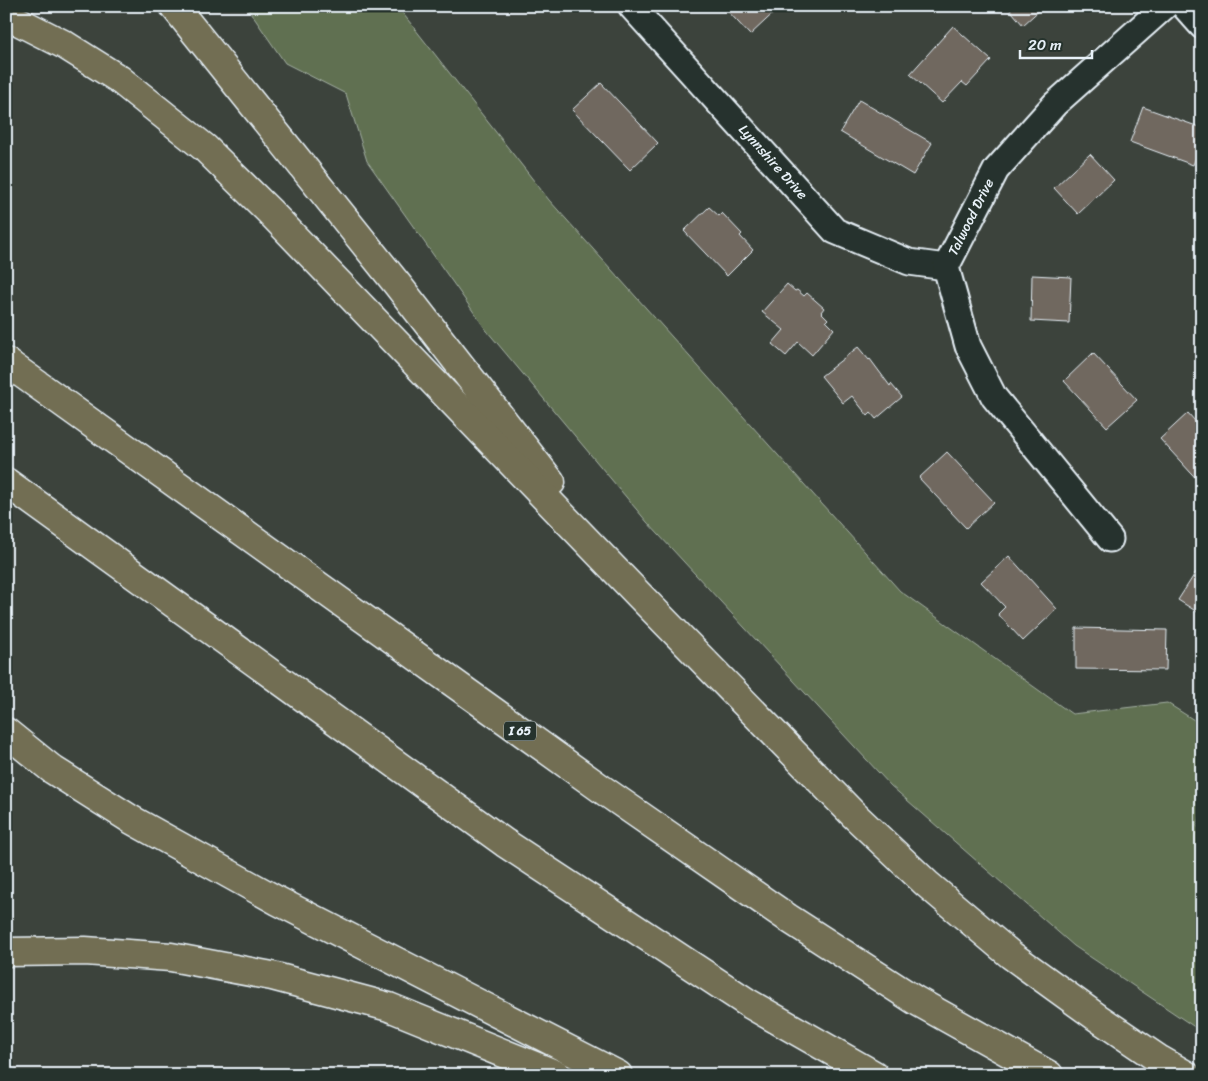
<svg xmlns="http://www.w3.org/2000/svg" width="1208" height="1081" font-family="Sriracha,sans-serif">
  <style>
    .green { fill: #607051; stroke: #a4b0a4 }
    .building { fill: #70685f; stroke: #e8f1f8 }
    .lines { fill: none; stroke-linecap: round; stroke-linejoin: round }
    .street-casing { stroke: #e8f1f8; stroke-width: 29 }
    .highway-casing { stroke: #e8f1f8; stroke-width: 31 }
    .street { stroke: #26332d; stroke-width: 25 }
    .highway { stroke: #726e52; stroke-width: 28 }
    .labels { text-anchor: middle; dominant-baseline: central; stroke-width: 4; stroke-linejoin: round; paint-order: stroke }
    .shield { fill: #26332d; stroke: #aeb8bb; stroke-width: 1 }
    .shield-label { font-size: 12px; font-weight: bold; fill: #e8f1f8 }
    .street-label { font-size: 14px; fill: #e8f1f8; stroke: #26332d }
  </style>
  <rect width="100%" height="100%" fill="#3c433c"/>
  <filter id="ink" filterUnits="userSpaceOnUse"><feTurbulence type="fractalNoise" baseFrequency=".02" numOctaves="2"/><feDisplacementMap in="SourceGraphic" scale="10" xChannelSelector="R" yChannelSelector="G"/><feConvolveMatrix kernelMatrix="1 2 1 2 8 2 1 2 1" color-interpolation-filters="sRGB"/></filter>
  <g filter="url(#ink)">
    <polygon class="green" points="246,6 397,6 549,200 900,591 1072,714 1167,703 1202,725 1202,811 1197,826 1202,833 1202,1032 1074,946 891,786 647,522 487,331 367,161 346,94 285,63"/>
    <g class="building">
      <polygon points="726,6 781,6 750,35 725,8"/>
      <polygon points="1007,6 1044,6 1023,25"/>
      <polygon points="953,26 991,60 967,86 962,82 942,103 910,74"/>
      <polygon points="601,83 658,143 630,170 572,110"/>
      <polygon points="859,100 932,143 913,175 840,132"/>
      <polygon points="1143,107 1202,128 1202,142 1193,165 1130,142"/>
      <polygon points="1090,154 1114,180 1078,214 1054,188"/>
      <polygon points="709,207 719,216 722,213 742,234 740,236 753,250 727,276 684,231"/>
      <polygon points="1032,275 1071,277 1069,323 1031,321"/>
      <polygon points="787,284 795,291 797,290 804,296 807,293 824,308 821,312 828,319 826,321 834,329 812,355 798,342 786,356 772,344 784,330 762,312"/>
      <polygon points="858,347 869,360 870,359 890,386 891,384 902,397 876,419 871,413 868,416 852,396 843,403 821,376"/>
      <polygon points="1093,353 1137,400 1107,427 1064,381"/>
      <polygon points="1188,413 1202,429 1202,485 1160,439"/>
      <polygon points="947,452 994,502 966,528 919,478"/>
      <polygon points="1009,556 1057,609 1023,641 998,614 1005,607 981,582"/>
      <polygon points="1202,566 1202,615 1178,600 1196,572 1198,573"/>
      <polygon points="1076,628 1167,630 1166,670 1076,669"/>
    </g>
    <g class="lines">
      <g class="street-casing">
        <g id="street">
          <polyline points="631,6 835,231 909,262 946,267"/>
          <polyline points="1184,6 1202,26"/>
          <polyline points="1110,539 994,397 968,346 946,267 996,170 1055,104 1165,6"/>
        </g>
      </g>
      <g class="highway-casing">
        <g id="highway">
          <polyline points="174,6 397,284 551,482"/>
          <polyline points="6,15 65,45 119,79 205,148 269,211 639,595 853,814 927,884 1011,955 1098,1018 1160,1060 1186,1075"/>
          <polyline points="6,362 603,790 788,918 915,1000 1049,1075"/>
          <polyline points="6,482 505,843 748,1003 874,1075"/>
          <polyline points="6,732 53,770 132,820 278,901 618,1075"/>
          <polyline points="6,952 85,951 171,957 272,976 389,1007 557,1075"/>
        </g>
      </g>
      <use href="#street" class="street"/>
      <use href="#highway" class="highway"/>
    </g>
  </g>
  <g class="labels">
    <rect class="shield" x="504" y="721.5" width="32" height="19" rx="4"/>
    <g class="shield-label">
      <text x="520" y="731">I 65</text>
    </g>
    <g class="street-label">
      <text transform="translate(773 162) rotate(48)">Lynnshire Drive</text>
      <text transform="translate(971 217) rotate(-63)">Talwood Drive</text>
    </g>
  </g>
  <rect width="1208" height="1081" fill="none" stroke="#26332d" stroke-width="25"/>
  <rect x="12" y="12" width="1183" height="1056" fill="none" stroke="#e8f1f8" stroke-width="2" filter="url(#ink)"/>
  <path d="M1020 50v8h72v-8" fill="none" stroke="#e8f1f8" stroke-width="2.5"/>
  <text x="1028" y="50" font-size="15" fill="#e8f1f8" stroke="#26332d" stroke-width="4" paint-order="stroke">20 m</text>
</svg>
